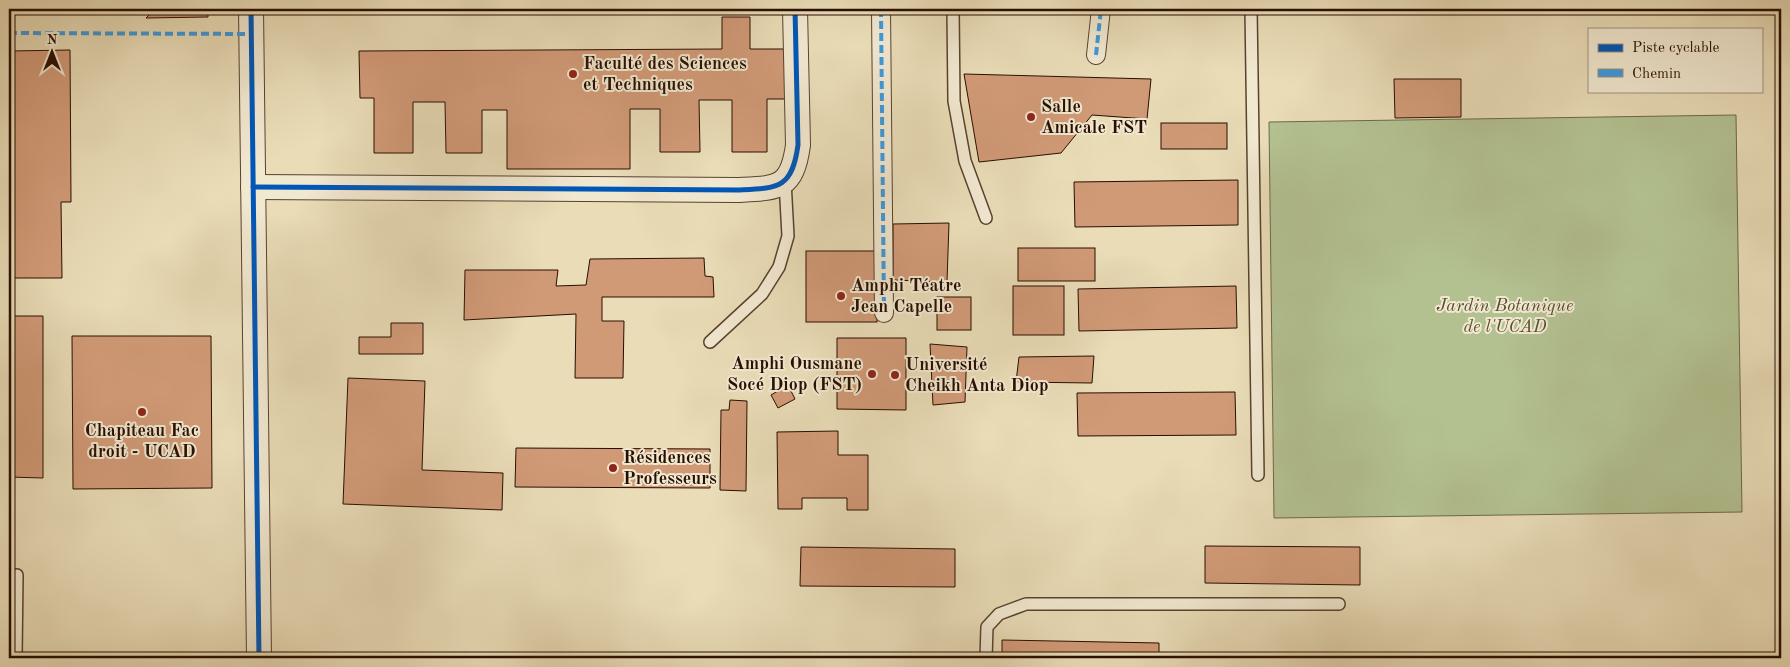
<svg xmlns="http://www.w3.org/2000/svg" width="1790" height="667" font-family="'Old Standard TT',serif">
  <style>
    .green { fill: #b3c191; stroke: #6e6849 }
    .building { fill: #d19a77; stroke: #280e01 }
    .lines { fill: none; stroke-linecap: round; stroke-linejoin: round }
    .service-casing { stroke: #58422e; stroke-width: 14 }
    .pedestrian-casing { stroke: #58422e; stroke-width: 20 }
    .minor-casing { stroke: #58422e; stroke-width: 26 }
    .service { stroke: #f1e8d0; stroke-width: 11 }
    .pedestrian { stroke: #f1e8d0; stroke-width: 18 }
    .minor { stroke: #f1e8d0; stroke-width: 24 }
    .quiet { stroke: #3d9add; stroke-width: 4; stroke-dasharray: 8 4; stroke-linecap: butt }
    .cycleway-casing { stroke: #f1e8d0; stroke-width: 8 }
    .cycleway { stroke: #0057b8; stroke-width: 5 }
    .poi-dot { fill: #8f2418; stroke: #f1e8d0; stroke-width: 2 }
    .labels { text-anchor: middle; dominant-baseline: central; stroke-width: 4; stroke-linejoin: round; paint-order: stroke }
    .poi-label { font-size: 18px; font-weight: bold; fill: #280e01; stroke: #f1e8d0; text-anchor: start }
    .park-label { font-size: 18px; font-style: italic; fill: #594d33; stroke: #f1e8d0 }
  </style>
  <rect width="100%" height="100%" fill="#e9dcb7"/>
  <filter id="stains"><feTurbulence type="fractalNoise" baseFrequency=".004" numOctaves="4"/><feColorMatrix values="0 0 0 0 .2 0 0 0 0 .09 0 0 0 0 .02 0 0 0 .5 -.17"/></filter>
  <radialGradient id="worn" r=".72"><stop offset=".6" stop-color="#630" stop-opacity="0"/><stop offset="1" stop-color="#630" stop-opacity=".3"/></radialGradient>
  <polygon class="green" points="1736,115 1742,512 1274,518 1269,122"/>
  <g class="building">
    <polygon points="155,9 208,9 208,17 146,18"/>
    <polygon points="722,17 750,17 750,49 786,49 786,99 767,99 767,152 732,152 732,100 699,100 700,152 660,152 660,109 630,109 630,169 507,169 507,110 482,110 482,153 446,153 445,102 413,102 413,153 374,153 374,98 360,98 359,51 722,49"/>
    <polygon points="70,50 71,202 61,202 62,278 9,278 9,51"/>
    <polygon points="964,74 1151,79 1147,119 1092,115 1061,153 979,162"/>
    <polygon points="1394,79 1461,79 1461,117 1395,118"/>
    <rect x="1161" y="123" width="66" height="26"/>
    <polygon points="1238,180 1238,225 1075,227 1074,182"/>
    <polygon points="949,223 947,282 893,280 893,224"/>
    <rect x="1018" y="248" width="77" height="33"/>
    <rect x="806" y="251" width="71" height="71"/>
    <polygon points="704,258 705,276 713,277 714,297 602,297 602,321 624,321 623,378 575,378 576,314 464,320 465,270 558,270 556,286 586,285 590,259"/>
    <rect x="1013" y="286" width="51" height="49"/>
    <polygon points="1236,286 1237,328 1079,331 1078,289"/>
    <rect x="937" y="297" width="34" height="33"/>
    <polygon points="9,316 43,316 43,478 9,477"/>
    <polygon points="391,323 423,323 423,354 359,354 359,337 391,337"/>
    <polygon points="72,336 211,336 212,488 73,489"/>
    <polygon points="837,338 906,338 906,410 837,409"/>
    <polygon points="930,344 967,347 965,402 933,405"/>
    <polygon points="1094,356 1092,383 1016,382 1019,357"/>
    <polygon points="348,378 425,381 422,470 503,473 502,510 343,504"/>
    <polygon points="788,385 795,399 778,408 771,395"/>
    <polygon points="1235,392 1236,435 1078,436 1077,393"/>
    <polygon points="730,400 747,401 746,491 720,490 721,410 729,410"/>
    <polygon points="838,431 838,455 868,455 868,510 847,510 847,498 802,498 802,509 778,509 777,432"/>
    <polygon points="516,448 710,449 710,488 515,487"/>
    <polygon points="1205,546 1360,547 1360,585 1205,583"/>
    <polygon points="801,547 955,549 955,587 800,586"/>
    <polygon points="1002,640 1159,643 1159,658 1002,658"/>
  </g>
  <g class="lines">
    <g class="service-casing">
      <g id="service">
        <polyline points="953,9 954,101 965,161 986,218"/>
        <polyline points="1251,9 1258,475"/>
        <polyline points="710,342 762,294 779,267 788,236 785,181"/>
        <polyline points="16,658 17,575"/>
        <polyline points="986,658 987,627 999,614 1026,604 1339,604"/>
      </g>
    </g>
    <g class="pedestrian-casing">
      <g id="pedestrian">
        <polyline points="881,9 884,313"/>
        <polyline points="1096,55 1101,9"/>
      </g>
    </g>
    <g class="minor-casing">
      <g id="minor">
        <polyline points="251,9 259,658"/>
        <path d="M253,187L739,190C778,188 792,189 798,145L795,9"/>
      </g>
    </g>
    <use href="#service" class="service"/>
    <use href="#pedestrian" class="pedestrian"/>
    <use href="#minor" class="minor"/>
    <g class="quiet">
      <polyline points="881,9 884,313"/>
      <polyline points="9,33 252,34"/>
      <polyline points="1096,55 1101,9"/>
    </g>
    <g class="cycleway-casing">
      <g id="cycleway">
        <polyline points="251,9 259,658"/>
        <path d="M253,187L739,190C778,188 792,189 798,145L795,9"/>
      </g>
    </g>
    <use href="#cycleway" class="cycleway"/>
  </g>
  <g class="poi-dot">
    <circle cx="573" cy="74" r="5"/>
    <circle cx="1031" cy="117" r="5"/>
    <circle cx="841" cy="296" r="5"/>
    <circle cx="872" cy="374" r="5"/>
    <circle cx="895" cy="375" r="5"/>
    <circle cx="142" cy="412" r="5"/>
    <circle cx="613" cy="468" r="5"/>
  </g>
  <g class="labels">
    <g class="poi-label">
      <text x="583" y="64">Faculté des Sciences<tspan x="583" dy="21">et Techniques</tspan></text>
      <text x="1041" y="107">Salle<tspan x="1041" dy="21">Amicale FST</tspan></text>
      <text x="851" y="286">Amphi Téatre<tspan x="851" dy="21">Jean Capelle</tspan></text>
      <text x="862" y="364" text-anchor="end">Amphi Ousmane<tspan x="862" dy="21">Socé Diop (FST)</tspan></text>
      <text x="905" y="365">Université<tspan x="905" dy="21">Cheikh Anta Diop</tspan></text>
      <text x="142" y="431" text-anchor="middle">Chapiteau Fac<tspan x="142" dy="21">droit - UCAD</tspan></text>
      <text x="623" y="458">Résidences<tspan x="623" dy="21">Professeurs</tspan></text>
    </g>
    <g class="park-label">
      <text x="1505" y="306">Jardin Botanique<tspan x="1505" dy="21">de l'UCAD</tspan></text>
    </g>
  </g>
  <rect width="1790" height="667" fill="none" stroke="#e9dcb7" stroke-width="30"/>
  <rect x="10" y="10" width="1770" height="647" fill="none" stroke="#280e01" stroke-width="2.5"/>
  <rect x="15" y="15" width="1760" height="637" fill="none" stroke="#280e01"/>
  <rect x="1588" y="28" width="175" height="65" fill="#f1e8d0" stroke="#a1917d"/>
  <rect x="1598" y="44" width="25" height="8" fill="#0057b8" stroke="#a1917d"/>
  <text x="1632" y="52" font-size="15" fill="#280e01">Piste cyclable</text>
  <rect x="1598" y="69" width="25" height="8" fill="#3d9add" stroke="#a1917d"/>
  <text x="1632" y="78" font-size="15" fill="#280e01">Chemin</text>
  <g transform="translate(52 52)" stroke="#f1e8d0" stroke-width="4" paint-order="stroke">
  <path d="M0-4L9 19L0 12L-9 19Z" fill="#280e01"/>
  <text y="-8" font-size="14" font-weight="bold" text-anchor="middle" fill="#280e01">N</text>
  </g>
  <rect width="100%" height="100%" filter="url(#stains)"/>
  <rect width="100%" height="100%" fill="url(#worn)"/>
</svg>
